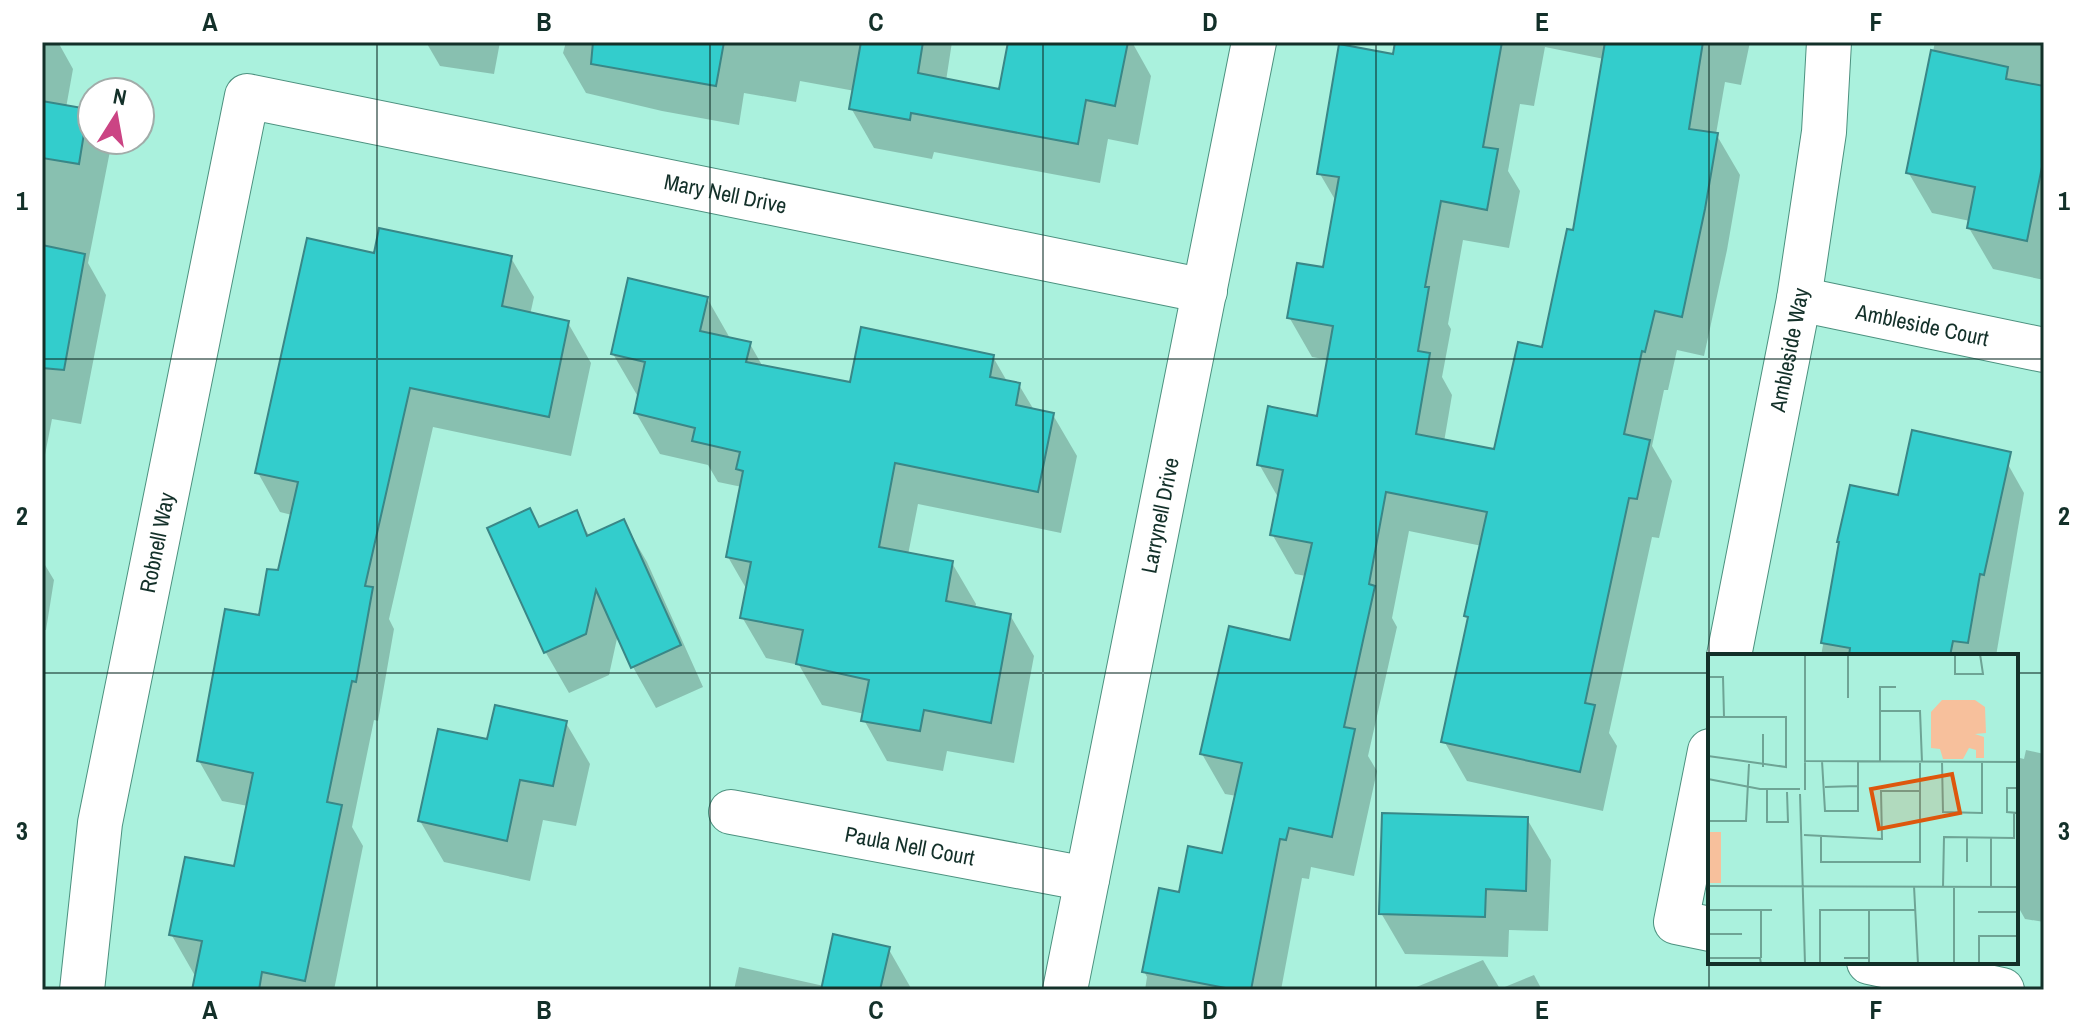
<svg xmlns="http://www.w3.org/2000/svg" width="2086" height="1032" font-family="'Archivo Narrow',sans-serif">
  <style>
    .shadow { fill: #0003; fill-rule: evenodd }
    .building { fill: #33cdcc; stroke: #398787; stroke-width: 2 }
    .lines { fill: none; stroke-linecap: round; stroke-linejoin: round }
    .minor-casing { stroke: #4c917f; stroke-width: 46 }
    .minor { stroke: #fff; stroke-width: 44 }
    .grid { fill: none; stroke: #133029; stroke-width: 2; stroke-opacity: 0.55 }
    .labels { text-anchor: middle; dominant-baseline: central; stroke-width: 6; stroke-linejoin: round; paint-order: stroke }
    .street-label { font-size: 22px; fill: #133029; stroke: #fff }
    .inset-road { fill: none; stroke: #6ea495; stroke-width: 2 }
    .view { fill: #dd570d; fill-opacity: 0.15; stroke: #dd570d; stroke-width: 4 }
    .inset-edge { fill: none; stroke: #133029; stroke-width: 4 }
    .neatline { fill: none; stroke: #133029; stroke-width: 3 }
    .grid-label { font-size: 26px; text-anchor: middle; font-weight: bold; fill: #133029 }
  </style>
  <rect width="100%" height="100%" fill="#aaf1dd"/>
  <g class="shadow">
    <polygon points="42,42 58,42 73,69 66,108 87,111 92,120 92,140 104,140 110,151 88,263 106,295 81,424 52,419 42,470"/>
    <polygon points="426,42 500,42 494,74 440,66"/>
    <polygon points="566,42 952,42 946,81 1001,91 1010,42 1132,42 1151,76 1138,145 1108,139 1100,183 934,152 932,159 874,148 851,108 855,91 800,81 796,102 744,93 739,125 662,111 586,93 563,53"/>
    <path d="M1397,42H1750L1741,85L1725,82L1716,134L1740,175L1727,250L1704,356L1677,350L1668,390H1664L1652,446L1672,481L1659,538L1652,537L1609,733L1617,746L1603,811L1467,781L1444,741L1469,621L1466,616L1482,546L1409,531L1392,618L1397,627L1368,756L1377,771L1354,876L1311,867L1309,879L1302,878L1281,990H1145L1147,977L1144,971L1181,894L1224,856L1237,796L1225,794L1202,754L1291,642L1306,576L1295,574L1272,534L1279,499L1259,464L1318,418L1329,360L1312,357L1289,317L1324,270L1337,203L1320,174L1395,57ZM1545,47L1604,59L1574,232L1543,349L1496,451L1444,442L1452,395L1442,377L1451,329L1448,324L1463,240L1509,248L1520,191L1508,171L1520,104L1534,106Z"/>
    <polygon points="1935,42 2044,42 2044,280 1993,269 1969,228 1970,221 1932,213 1908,172"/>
    <polygon points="375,255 511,258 534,297 530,315 568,323 591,363 571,456 433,427 389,619 394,629 378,721 374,720 352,827 363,846 334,990 194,990 197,975 194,974 171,934 235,869 248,806 222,801 199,761 279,573 292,515 280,512 258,473"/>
    <polygon points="707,298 731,340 750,344 763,367 852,384 993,357 1008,383 1019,385 1034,410 1053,415 1077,456 1061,533 918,504 908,555 952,563 976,604 975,609 1010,615 1034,656 1014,763 947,751 943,771 887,761 864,720 865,714 822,705 799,665 766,658 742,617 747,590 728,557 742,487 718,482 708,465 660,454 636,413 640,396 637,395 613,354"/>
    <polygon points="2001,452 2024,493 1996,656 1821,656 1841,545 1899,497"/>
    <polygon points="576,513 590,537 623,521 647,562 703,687 656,708 633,667 618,634 609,675 569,693 546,653 489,529 540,529"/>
    <polygon points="42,560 54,580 46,630 43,630 42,633"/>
    <polygon points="566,723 590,764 576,826 543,820 530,881 444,862 420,821 488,742"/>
    <polygon points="2026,750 2044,754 2044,922 2025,919 2016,903 2016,757 2024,759"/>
    <polygon points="1527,819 1551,860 1548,931 1509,930 1508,957 1405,954 1381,913"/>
    <polygon points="888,948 912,990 734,990 739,967 824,986"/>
    <polygon points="1483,960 1500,989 1534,975 1542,990 1409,990"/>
  </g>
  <g class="building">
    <polygon points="593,42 724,42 716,86 591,64"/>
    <polygon points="861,42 923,42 918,73 999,89 1008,42 1128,42 1115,106 1086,100 1078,144 911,113 910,120 849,109"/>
    <polygon points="1395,42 1502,42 1483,147 1498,149 1487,210 1441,201 1425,287 1429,287 1418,351 1430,353 1416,434 1494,449 1518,342 1542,347 1567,229 1573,230 1605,42 1703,42 1689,129 1718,133 1705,209 1682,317 1655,311 1645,352 1642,351 1624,434 1650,440 1637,499 1629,498 1585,703 1595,705 1580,772 1441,742 1468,617 1464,616 1487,512 1386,492 1369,584 1375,586 1344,727 1355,729 1332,837 1289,828 1286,840 1280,839 1251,990 1236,990 1142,972 1159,888 1179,892 1188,846 1222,853 1242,763 1200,754 1229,626 1290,640 1312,543 1270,535 1283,470 1257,465 1268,406 1317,416 1333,326 1287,318 1297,263 1323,267 1339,177 1317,174 1339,44 1393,54"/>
    <polygon points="1931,50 2008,67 2006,79 2044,86 2044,157 2027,241 1967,228 1975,187 1906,173"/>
    <polygon points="42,101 88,109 79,164 42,158"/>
    <polygon points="379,228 512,256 502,306 569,321 549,417 410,388 365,586 373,587 356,682 352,681 327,802 342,805 305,981 262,972 259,990 192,990 202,941 169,935 185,857 234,866 253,773 197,761 225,609 259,615 267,569 278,570 298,482 255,473 307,238 374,253"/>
    <polygon points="42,245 85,254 64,370 42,368"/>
    <polygon points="628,278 708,297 700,331 751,342 746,362 850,382 861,327 994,355 990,377 1020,383 1016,405 1054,413 1038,492 895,463 879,547 953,561 946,601 1011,614 991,723 924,710 920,731 861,721 869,680 796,664 803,630 740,618 751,562 726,557 743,471 736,469 740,452 692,441 695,428 634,413 645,362 611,354"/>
    <polygon points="1912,430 2011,452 1984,575 1980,574 1968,643 1953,641 1950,656 1849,656 1850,648 1821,643 1839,542 1837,542 1850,485 1898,495"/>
    <polygon points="530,508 539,527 577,510 587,536 624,519 681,645 631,668 596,590 586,634 544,653 487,528"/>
    <polygon points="495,705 567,721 553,786 520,780 507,841 418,821 438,729 487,739"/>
    <polygon points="1382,813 1528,817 1526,891 1486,889 1485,917 1379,914"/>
    <polygon points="833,934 890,947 880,990 821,990"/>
  </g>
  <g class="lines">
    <g class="minor-casing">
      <g id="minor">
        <path id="s1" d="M1799,299L2044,350"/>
        <path id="s2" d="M1729,656L1799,299L1824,132L1829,42"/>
        <polyline points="1710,751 1676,922 1710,929"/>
        <path id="s3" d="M731,812L1087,879"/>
        <polyline points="1869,962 2002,990"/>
        <path id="s4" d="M82,990L100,823L247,96L1205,291"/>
        <path id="s5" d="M1065,990L1254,42"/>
      </g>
    </g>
    <use href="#minor" class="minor"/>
  </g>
  <path class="grid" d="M377,42V990M710,42V990M1043,42V990M1376,42V990M1709,42V990M42,359H2044M42,673H1710M2016,673H2044"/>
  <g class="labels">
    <g class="street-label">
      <text stroke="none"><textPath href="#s4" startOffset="1398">Mary Nell Drive</textPath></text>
      <text stroke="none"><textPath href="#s1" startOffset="126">Ambleside Court</textPath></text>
      <text stroke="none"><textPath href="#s2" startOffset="312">Ambleside Way</textPath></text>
      <text stroke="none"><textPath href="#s5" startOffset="484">Larrynell Drive</textPath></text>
      <text stroke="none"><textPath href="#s4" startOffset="454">Robnell Way</textPath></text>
      <text stroke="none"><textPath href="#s3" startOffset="182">Paula Nell Court</textPath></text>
    </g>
  </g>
  <g transform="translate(1708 654)">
    <rect width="310" height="310" fill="#aaf1dd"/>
    <path d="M234,46H267L277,53L278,79L267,80L276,83V104H268V96L261,94L255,105H235L232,95L223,94V58ZM0,178H13V229H0Z" fill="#f7c09c"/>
    <path class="inset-road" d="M97,0V136M140,0V44M247,0V20H275L272,0M0,23H15L16,63M172,57H212L214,108M0,63H78V113L0,102M96,107L310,108M114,107L117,157H150V107M172,107V33H188M234,108L235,158L274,159V108M55,113V80M0,125L52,135H92M117,133L150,132M310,134H299V158L310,159M59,135V168H80L79,138M92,140L97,310M0,167H38L41,110M96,181L174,185L173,137H212M113,182V208H212V108M259,208V183M0,232L310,233M206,232L210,310M235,233L236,183L306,184V159M246,233V310M283,233V183M0,256H64M53,256V304M270,258H310M0,280H34M0,304H52L53,310M136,304H161M112,310V256H208M161,310V256M271,310V282H310"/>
    <path class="view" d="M244,120L252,159L171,175L163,135Z"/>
    <rect width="310" height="310" class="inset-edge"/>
  </g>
  <rect width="2086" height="1032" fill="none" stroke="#ffffff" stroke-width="88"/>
  <g transform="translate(116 116) rotate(11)"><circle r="38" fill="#ffffff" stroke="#a1aca9" stroke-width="2"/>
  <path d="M0-6L14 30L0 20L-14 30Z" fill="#cb4484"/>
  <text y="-12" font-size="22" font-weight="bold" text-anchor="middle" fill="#133029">N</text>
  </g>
  <rect x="44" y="44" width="1998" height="944" class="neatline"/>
  <g class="grid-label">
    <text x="210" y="31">A</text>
    <text x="544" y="31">B</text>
    <text x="876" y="31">C</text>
    <text x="1210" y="31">D</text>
    <text x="1542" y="31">E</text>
    <text x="1876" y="31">F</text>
    <text x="22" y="210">1</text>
    <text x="2064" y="210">1</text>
    <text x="22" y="525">2</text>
    <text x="2064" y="525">2</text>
    <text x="22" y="840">3</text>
    <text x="2064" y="840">3</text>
    <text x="210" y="1019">A</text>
    <text x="544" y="1019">B</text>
    <text x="876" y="1019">C</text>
    <text x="1210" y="1019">D</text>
    <text x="1542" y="1019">E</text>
    <text x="1876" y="1019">F</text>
  </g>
</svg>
